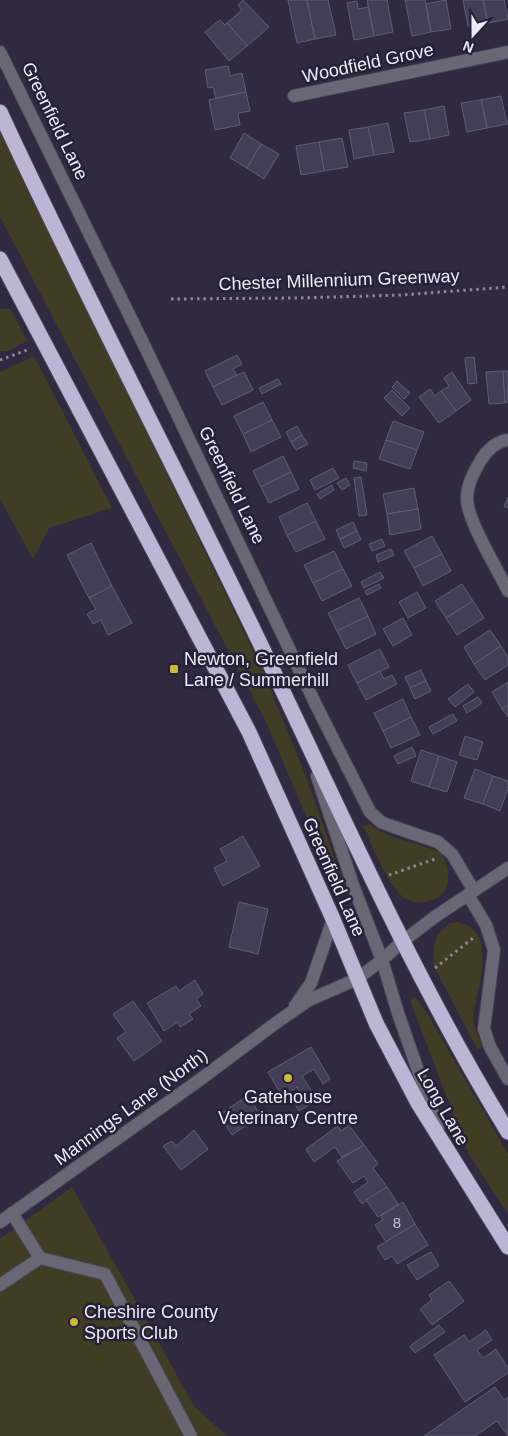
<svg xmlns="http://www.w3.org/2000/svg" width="508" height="1436" font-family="Arial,sans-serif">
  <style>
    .green { fill: #403d24 }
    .building { fill: #433e57; stroke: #605c74 }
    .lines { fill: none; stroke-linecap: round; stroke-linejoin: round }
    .minor-casing { stroke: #49455a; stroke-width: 14 }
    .highway-casing { stroke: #49455a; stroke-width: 17 }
    .path { stroke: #8b8799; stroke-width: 3; stroke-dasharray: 2.5 4; stroke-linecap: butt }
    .minor { stroke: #696773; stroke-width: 12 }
    .highway { stroke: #bbb6d3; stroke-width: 15 }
    .poi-dot { fill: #c9ba3a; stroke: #252136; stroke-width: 2 }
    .labels { text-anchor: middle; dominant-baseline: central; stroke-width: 5; stroke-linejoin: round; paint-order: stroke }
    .number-label { font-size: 15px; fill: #c2bed0 }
    .street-label { font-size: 18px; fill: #ece9f8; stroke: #252136 }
    .poi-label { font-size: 18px; fill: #ece9f8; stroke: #252136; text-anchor: start }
  </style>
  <rect width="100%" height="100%" fill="#2f2a40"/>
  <g class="green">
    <polygon points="0,130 263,671 305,774 344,885 336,887 267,724 0,217"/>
    <polygon points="0,309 11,309 27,341 9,351 0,351"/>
    <polygon points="34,356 112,508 49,528 33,559 0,499 0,372"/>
    <path d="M369,824C384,836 407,841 425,847C430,849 436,849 440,853C443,856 445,861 447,866C448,874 449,881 446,889C439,903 414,907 402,896C386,882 373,846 363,826Z"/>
    <path d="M457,922C499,929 478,987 473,1014V1022L482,1047L477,1049L433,964L434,946L437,936L449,923Z"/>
    <polygon points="412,997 416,998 427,1013 508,1154 508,1214 468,1153 411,1003"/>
    <polygon points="72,1187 194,1406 227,1436 0,1436 0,1239"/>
  </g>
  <g class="building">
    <polygon points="243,0 269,27 247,46 227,23 242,10 238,5"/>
    <polygon points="288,0 307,0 315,39 297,43"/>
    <polygon points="307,0 328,0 336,35 315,39"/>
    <polygon points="367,0 387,0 393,32 374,36"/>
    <polygon points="405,0 425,0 431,32 412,36"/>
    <polygon points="446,0 451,29 431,32 426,4"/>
    <polygon points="463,0 483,0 488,23 468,26"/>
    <polygon points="483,0 504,0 508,19 488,23"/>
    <polygon points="357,1 358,9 368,7 374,36 354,40 347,3"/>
    <polygon points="220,20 225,25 227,23 247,46 229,61 205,32"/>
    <polygon points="228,66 230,76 242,73 246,92 216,98 213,87 208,88 205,70"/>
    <polygon points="246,92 250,111 238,113 240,125 215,130 209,100"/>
    <polygon points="501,96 507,124 487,128 481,100"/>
    <polygon points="481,100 487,128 467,132 461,103"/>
    <polygon points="444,106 449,135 430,139 424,110"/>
    <polygon points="424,110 430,139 410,142 404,113"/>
    <polygon points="388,123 394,152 374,155 368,127"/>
    <polygon points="368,127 374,155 354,159 349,130"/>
    <polygon points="244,133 261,144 247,168 230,158"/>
    <polygon points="342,138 348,167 324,171 319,142"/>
    <polygon points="319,142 324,171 301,175 296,146"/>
    <polygon points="261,144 279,154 264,179 247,168"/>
    <polygon points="237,355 242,364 233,369 237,375 213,387 205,371"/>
    <polygon points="474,357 477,383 468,384 465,358"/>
    <polygon points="503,371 505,403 489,404 486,372"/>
    <polygon points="503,371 508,371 508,402 505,403"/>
    <polygon points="244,372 253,390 222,405 213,387"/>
    <polygon points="452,372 471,400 456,411 441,391 449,386 444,378"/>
    <polygon points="278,379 281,384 262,394 259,388"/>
    <polygon points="397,381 410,393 404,399 392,387"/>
    <polygon points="430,389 435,396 441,391 456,411 439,423 419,397"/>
    <polygon points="392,390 410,408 402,416 384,398"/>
    <polygon points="263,402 272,420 243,434 234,416"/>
    <polygon points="272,420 281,437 251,452 243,434"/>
    <polygon points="393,421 424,432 417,450 386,440"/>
    <polygon points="297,426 302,435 291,442 286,432"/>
    <polygon points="302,435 308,444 296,450 291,442"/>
    <polygon points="386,440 417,450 410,469 379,459"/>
    <polygon points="283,456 291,472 261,487 253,471"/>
    <polygon points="354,461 367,463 366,471 353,468"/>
    <polygon points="333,468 339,478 315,490 310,480"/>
    <polygon points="291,472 299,489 269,503 261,487"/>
    <polygon points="361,477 367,515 359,516 354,478"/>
    <polygon points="346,478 350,485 342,490 337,483"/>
    <polygon points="332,485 334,490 320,499 317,494"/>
    <polygon points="414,488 418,509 387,514 383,494"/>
    <polygon points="508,497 508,508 504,506"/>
    <polygon points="307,503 316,521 287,535 279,517"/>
    <polygon points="418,509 421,529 390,535 387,514"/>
    <polygon points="316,521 325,539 296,552 287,535"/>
    <polygon points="353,522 357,531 340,539 336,530"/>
    <polygon points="357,531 361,540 344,548 340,539"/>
    <polygon points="432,536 442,554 414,568 404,551"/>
    <polygon points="382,539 385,546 372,551 369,544"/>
    <polygon points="91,543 112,586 89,598 67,555"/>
    <polygon points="391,549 394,555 378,562 376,555"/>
    <polygon points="334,551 343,569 313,583 304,565"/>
    <polygon points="442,554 451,571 423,586 414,568"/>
    <polygon points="343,569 352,586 322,601 313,583"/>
    <polygon points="380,572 384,578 364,588 361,582"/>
    <polygon points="379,584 381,588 367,595 365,591"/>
    <polygon points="462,584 473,601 446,618 435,601"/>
    <polygon points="112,586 132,623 108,635 101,620 93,624 87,614 96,609 89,598"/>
    <polygon points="417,592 426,608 408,618 399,602"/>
    <polygon points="359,598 368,616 337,631 328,613"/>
    <polygon points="473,601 484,618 457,635 446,618"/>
    <polygon points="368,616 376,634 346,649 337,631"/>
    <polygon points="403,618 412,635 393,646 383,629"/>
    <polygon points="490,630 501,646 474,664 464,647"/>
    <polygon points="501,646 508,658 508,665 485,680 474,664"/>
    <polygon points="380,649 389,667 357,683 348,665"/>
    <polygon points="421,670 426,681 410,688 405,677"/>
    <polygon points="380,671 384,679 392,675 397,684 366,700 357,683"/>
    <polygon points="426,681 431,691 415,699 410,688"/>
    <polygon points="508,682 508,705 502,709 492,692"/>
    <polygon points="468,684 474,692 455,707 448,699"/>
    <polygon points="478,697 482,703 467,713 463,706"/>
    <polygon points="403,699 411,717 383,731 374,713"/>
    <polygon points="508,705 508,717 502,709"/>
    <polygon points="453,714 457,721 433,734 429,727"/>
    <polygon points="411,717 420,735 391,748 383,731"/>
    <polygon points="465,736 483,742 477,760 459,755"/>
    <polygon points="412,747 416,756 398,764 394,756"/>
    <polygon points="421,750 439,756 429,787 411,781"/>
    <polygon points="439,756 457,762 447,792 429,787"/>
    <polygon points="475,769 493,776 483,804 464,798"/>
    <polygon points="493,776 508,781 508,789 500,811 483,804"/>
    <polygon points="243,836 260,866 223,886 214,868 227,861 220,849"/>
    <polygon points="239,902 268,909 258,954 229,947"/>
    <polygon points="195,980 203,994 196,999 201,1006 189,1014 193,1019 180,1027 178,1022 164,1031 147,1003 176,986 179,991"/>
    <polygon points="133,1001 162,1041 134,1061 117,1038 126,1032 113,1014"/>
    <polygon points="311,1047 330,1079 323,1084 314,1069 302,1076 317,1100 299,1111 293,1100 301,1095 297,1087 282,1096 268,1072"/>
    <polygon points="247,1096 261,1115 232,1135 219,1115"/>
    <polygon points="349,1125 364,1145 342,1157 335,1147 314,1162 306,1149 338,1126 341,1131"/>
    <polygon points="194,1130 208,1149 181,1170 163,1146 172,1141 176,1146"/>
    <polygon points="364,1145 378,1164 373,1168 387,1187 362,1204 354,1192 368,1182 364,1176 353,1183 337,1161"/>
    <polygon points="387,1187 398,1204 378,1217 366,1200"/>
    <polygon points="403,1202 415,1224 386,1242 375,1225 383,1220 381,1216"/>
    <polygon points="415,1224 428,1245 397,1264 392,1256 385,1260 377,1247"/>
    <polygon points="431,1252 439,1266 417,1280 407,1265"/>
    <polygon points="449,1281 464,1301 432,1325 420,1309 432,1300 429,1295"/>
    <polygon points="439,1325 445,1332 415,1353 410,1346"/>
    <polygon points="486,1330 492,1340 477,1350 483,1358 496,1349 508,1368 508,1373 465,1402 434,1355 464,1335 469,1342"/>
    <polygon points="495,1387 504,1400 508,1397 508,1436 497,1421 475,1436 424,1436"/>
  </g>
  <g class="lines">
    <g class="minor-casing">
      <g id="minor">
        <polyline points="0,52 145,347 317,707 370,812 381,822 394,827 438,842 452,854 474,891"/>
        <polyline points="294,96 508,52"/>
        <path d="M508,440C497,441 487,450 481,460C474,472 467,484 467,499C467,520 498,570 508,591"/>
        <polyline points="317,776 354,888 382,960 398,1013 438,1128"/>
        <polyline points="468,895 486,925 494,950 484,1029 490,1047 508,1079"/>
        <polyline points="295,1006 311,983 333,919"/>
        <polyline points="12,1213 40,1258"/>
        <polyline points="0,1222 198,1081 280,1020 309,1000 357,979 382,960 403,941 436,916 508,868"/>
        <polyline points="0,1285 40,1258 105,1274 191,1436"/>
      </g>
    </g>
    <g class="highway-casing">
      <g id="highway">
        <path d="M0,112C82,289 172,461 257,637C337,803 411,974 508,1132"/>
        <polyline points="0,259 249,732 333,919 376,1023 418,1103 508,1247"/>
      </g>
    </g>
    <g class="path">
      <polyline points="171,299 298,298 401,295 508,287"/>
      <polyline points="0,360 27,350"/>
      <polyline points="389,875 435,859"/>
      <polyline points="435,968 473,938"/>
    </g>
    <use href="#minor" class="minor"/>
    <use href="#highway" class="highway"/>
  </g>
  <g class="poi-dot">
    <rect x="169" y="664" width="10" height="10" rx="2.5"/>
    <circle cx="288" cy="1078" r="5"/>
    <circle cx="74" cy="1322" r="5"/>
  </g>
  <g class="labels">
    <g class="number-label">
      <text x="397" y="1222">8</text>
    </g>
    <g class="street-label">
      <text transform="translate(368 63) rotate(-12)">Woodfield Grove</text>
      <text transform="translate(55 121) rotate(64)">Greenfield Lane</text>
      <text transform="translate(339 280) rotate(-2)">Chester Millennium Greenway</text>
      <text transform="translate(232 485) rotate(64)">Greenfield Lane</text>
      <text transform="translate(334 877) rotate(66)">Greenfield Lane</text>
      <text transform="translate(131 1107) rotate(-36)">Mannings Lane (North)</text>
      <text transform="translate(443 1107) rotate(60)">Long Lane</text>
    </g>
    <g class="poi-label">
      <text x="184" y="659">Newton, Greenfield<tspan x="184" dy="21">Lane / Summerhill</tspan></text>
      <text x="288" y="1097" text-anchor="middle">Gatehouse<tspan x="288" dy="21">Veterinary Centre</tspan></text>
      <text x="84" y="1312">Cheshire County<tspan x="84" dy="21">Sports Club</tspan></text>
    </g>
  </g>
  <g transform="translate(473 35) rotate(201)" stroke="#252136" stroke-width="4" paint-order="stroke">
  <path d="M0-4L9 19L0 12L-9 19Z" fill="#ece9f8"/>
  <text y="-8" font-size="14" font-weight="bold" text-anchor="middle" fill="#ece9f8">N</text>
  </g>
</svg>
